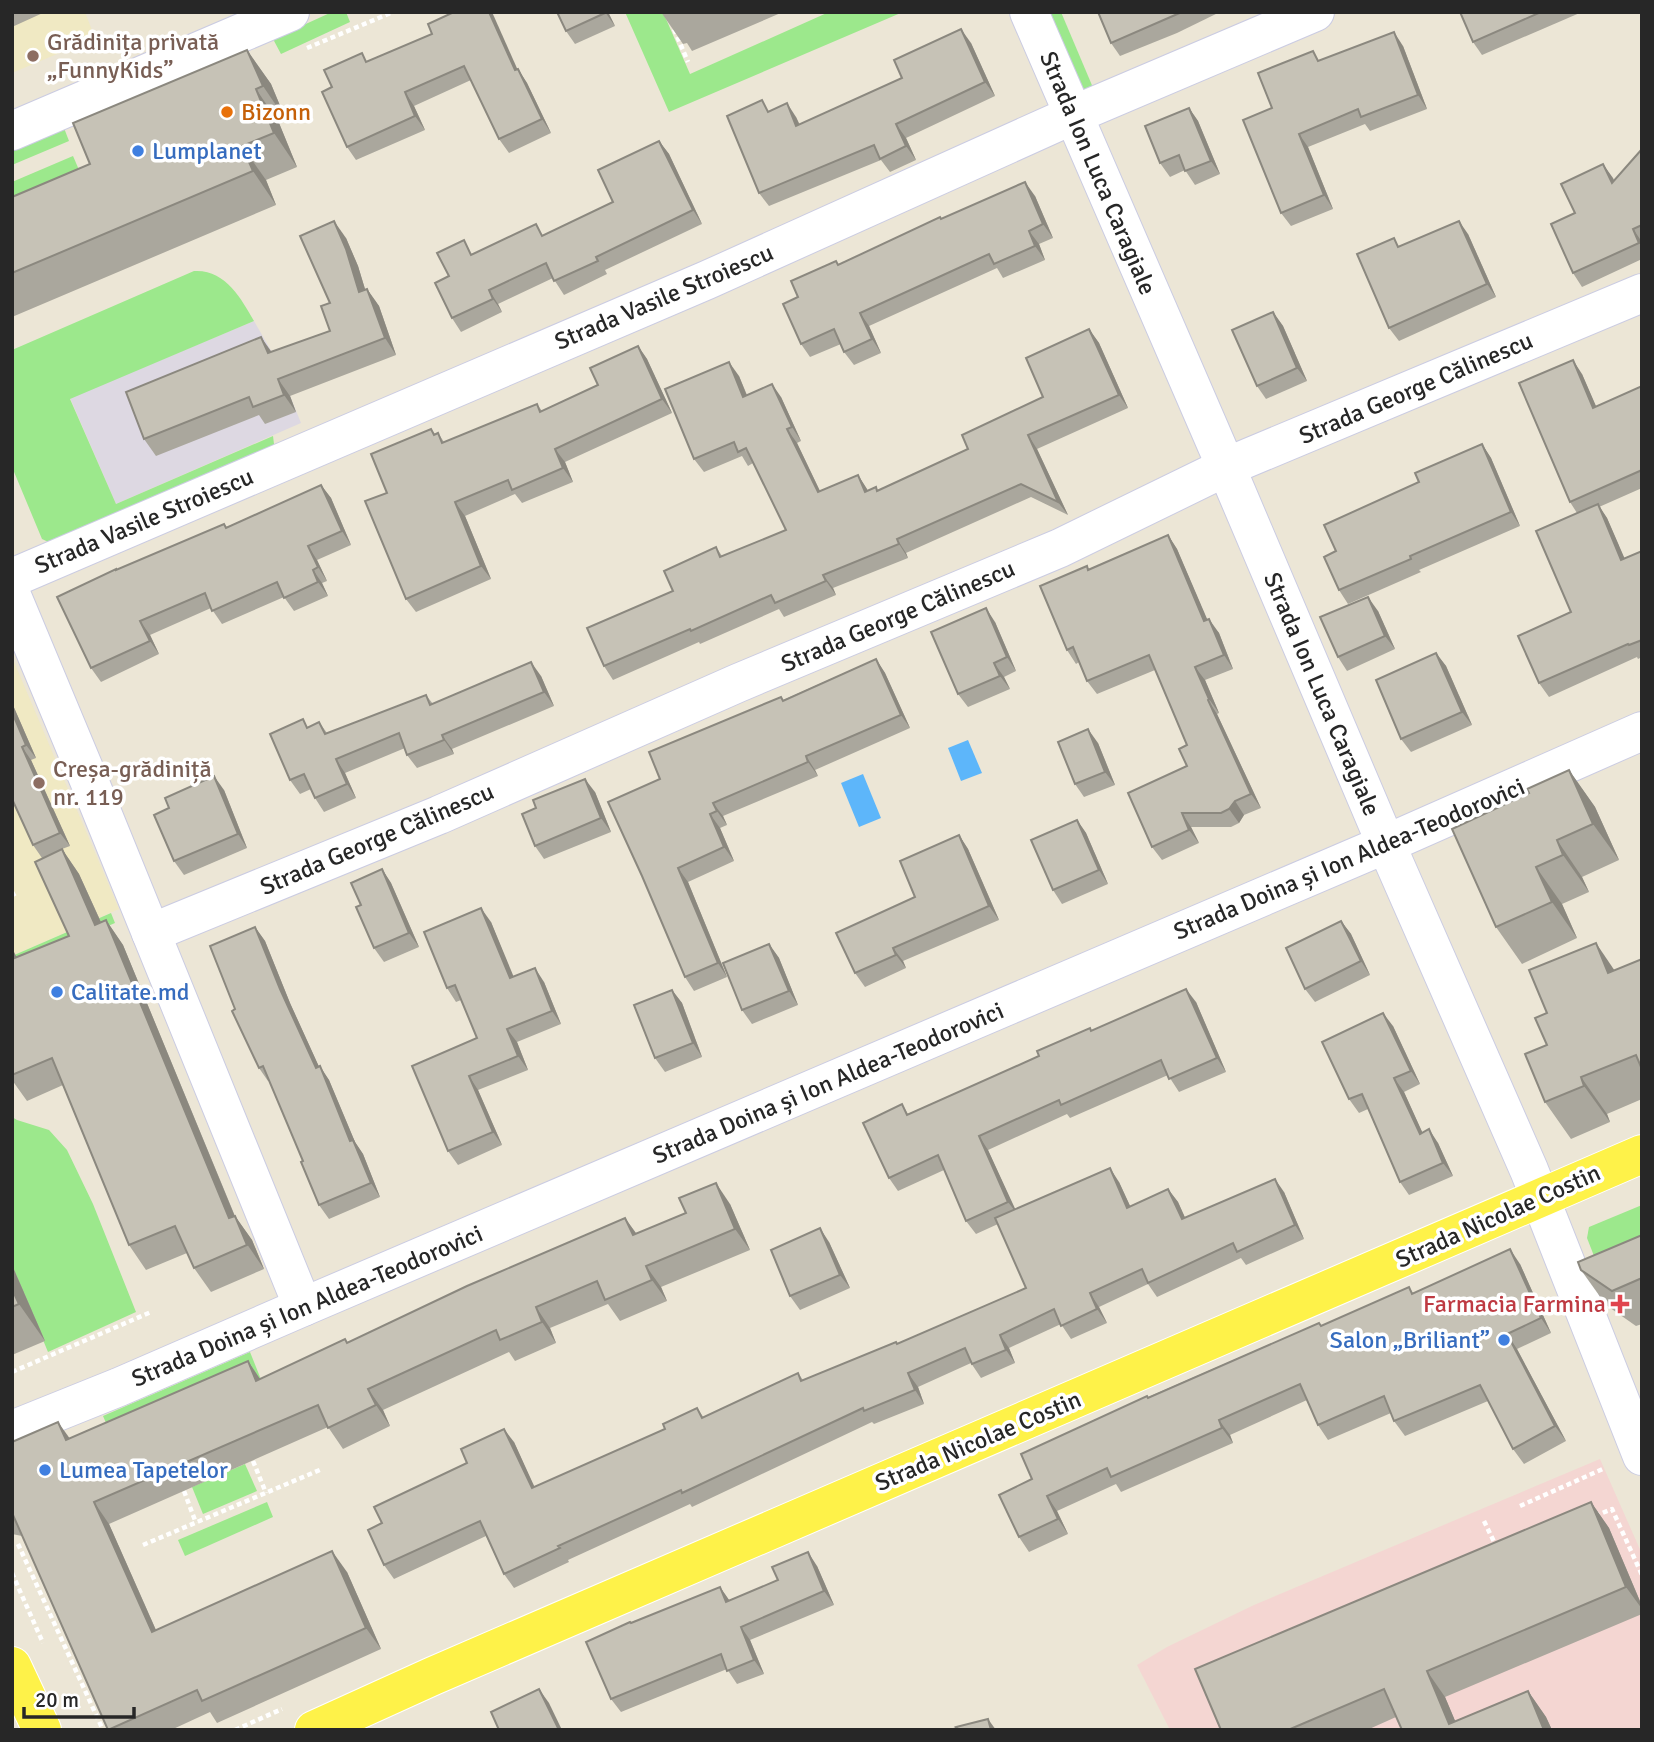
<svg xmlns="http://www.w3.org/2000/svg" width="1654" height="1742" font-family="Signika,sans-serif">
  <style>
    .industrial { fill: #ddd8e2 }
    .education { fill: #f0e9c3 }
    .medical { fill: #f4d6d2 }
    .green { fill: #9ce88c }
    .water { fill: #5db6fa }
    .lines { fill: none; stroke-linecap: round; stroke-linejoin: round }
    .minor-casing { stroke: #cbcce2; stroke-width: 40 }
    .major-casing { stroke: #fff; stroke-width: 40 }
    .path { stroke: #fff; stroke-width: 4.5; stroke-dasharray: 5 3.5; stroke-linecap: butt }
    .minor { stroke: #fff; stroke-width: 38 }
    .major { stroke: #fef249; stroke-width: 38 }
    .wall { fill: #aaa79d }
    .shaded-wall { fill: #8b887f }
    .building { fill: #c6c2b6; stroke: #8b887f; stroke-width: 2 }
    .education-dot { fill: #8d6e63; stroke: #fff; stroke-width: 2.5 }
    .food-dot { fill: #e8710a; stroke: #fff; stroke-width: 2.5 }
    .shop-dot { fill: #3f7fe0; stroke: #fff; stroke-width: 2.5 }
    .health-dot { fill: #e0444e; stroke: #fff; stroke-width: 2.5 }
    .labels { text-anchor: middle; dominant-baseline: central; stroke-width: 7; stroke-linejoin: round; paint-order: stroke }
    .education-label { font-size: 24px; fill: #785e54; stroke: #fff; text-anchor: start }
    .food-label { font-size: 24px; fill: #c56008; stroke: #fff; text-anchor: start }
    .shop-label { font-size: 24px; fill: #366cbe; stroke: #fff; text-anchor: start }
    .street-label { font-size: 24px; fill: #272727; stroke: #fff }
    .health-label { font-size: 24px; fill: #be3a42; stroke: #fff; text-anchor: end }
  </style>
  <rect width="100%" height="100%" fill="#ece6d6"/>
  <polygon class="industrial" points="254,321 273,354 301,423 116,504 70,398"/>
  <g class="education">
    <polygon points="12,12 85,12 95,38 12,73"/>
    <polygon points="12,657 119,909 12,956"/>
  </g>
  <polygon class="medical" points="1600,1459 1642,1554 1642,1730 1170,1730 1137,1665 1167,1647 1254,1605"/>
  <g class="green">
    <polygon points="332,12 346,12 350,22 281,54 273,39"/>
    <polygon points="625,12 663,12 690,74 829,12 903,12 669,112"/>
    <polygon points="1050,12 1061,12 1094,90 1084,90 1074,72"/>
    <polygon points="64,128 69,141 12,165 12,150"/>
    <polygon points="73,156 89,193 12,213 12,182"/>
    <path d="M194,271C225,269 241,298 254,321L70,399L116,504L273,436L274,444L267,458L59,547L42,539L12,467V350Z"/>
    <polygon points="111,913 115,923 12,967 12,956"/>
    <polygon points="12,1117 17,1120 49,1130 67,1150 93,1204 136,1312 48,1352 12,1265"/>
    <polygon points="1642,1205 1642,1281 1603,1279 1587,1238 1589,1227"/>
    <polygon points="250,1352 262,1382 116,1446 103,1416"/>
    <polygon points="245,1464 257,1491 203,1514 192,1487"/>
    <polygon points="267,1502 273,1517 185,1556 178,1540"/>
  </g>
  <g class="water">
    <polygon points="968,740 982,773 961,781 948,748"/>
    <polygon points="863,774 881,818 859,827 841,783"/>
  </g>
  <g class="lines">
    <g class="minor-casing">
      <g id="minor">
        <polyline points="1029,12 1226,467 1386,844 1529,1170 1642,1456"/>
        <polyline points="12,131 290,12"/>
        <polyline points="12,578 707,280 1073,115 1315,12"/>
        <polyline points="12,596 88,778 303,1307"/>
        <polyline points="151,933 439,815 738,683 1060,548 1226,467 1642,293"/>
        <polyline points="12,1430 119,1387 303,1307 1386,844 1642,731"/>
      </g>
    </g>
    <g class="major-casing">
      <g id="major">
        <polyline points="12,1666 42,1730"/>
        <polyline points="314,1730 433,1676 1642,1154"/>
      </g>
    </g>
    <g class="path">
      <polyline points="674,29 688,62"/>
      <polyline points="307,48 393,12"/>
      <polyline points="12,892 15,897"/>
      <polyline points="12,1372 151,1312"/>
      <polyline points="253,1461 266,1493"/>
      <polyline points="184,1491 196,1523"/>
      <polyline points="1520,1506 1605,1468"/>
      <polyline points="1595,1516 1612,1509 1642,1575"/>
      <polyline points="1484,1521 1497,1548"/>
      <polyline points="18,1544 103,1730"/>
      <polyline points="143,1545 322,1469"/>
      <polyline points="12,1573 43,1643"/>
      <polyline points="235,1730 282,1709"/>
    </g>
    <use href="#minor" class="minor"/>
    <use href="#major" class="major"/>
  </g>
  <g class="wall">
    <polygon points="12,12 45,12 12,27"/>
    <polygon points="557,12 608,12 615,26 575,44 566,31"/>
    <polygon points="661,12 783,12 692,51 687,43 683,44"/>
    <polygon points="1098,12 1220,12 1177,33 1120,56 1111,43"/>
    <polygon points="1460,12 1582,12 1482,55 1473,42"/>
    <polygon points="432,34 518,69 527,83 551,133 509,153 499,139 471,80 414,106 425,130 356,160 347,147 332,87 368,61"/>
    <polygon points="971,43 995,96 906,138 916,160 890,172 881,160 769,206 759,193 770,111 796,117 800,125 902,78"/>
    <polygon points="1403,46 1427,109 1370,131 1365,124 1308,147 1333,209 1291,226 1281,213 1272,108 1320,60"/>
    <polygon points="247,50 271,84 286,120 279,123 297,167 266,180 276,205 12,317 12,197 90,164"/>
    <polygon points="1189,108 1198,121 1220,174 1195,185 1185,170 1170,177 1160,163"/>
    <polygon points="659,141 669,154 702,224 605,270 607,274 564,295 553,278 498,304 502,312 461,332 452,318 449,276 474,254 544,235 613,202"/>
    <polygon points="1642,149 1642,259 1582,287 1573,273 1575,213 1603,164 1614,181"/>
    <polygon points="1035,196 1053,238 1039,244 1045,260 1003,278 997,268 869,326 881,353 854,365 844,352 841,344 810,357 801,344 798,297 836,261 838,265 941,219"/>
    <polygon points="1468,234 1496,297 1399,341 1389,328 1400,247"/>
    <polygon points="346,238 358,266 365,289 367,289 379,306 396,355 290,396 296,412 265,424 259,415 156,456 144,439 271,352 330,331 330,303"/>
    <polygon points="1273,312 1283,326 1307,381 1266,399 1257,386"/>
    <polygon points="1089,329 1099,343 1128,408 1037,449 1068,515 1031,497 906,553 908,558 833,588 836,595 784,617 779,609 700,644 699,642 613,680 604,666 673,591 716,547 722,556 786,530 753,463 748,466 742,456 704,472 694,459 739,376 747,395 781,397 801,441 797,443 820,491 858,475 868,491 878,490 968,449 1043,397"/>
    <polygon points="638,346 647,359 672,413 565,462 573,482 522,503 515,494 465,516 491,579 416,612 406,599 387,493 431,429 435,434 438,433 444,442 537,404 542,411 598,385"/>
    <polygon points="1582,374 1596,407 1642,386 1642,488 1599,507 1607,518 1624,558 1642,551 1642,657 1638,659 1637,657 1549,697 1539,683 1571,612 1577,513 1570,502"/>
    <polygon points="1482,444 1491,458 1520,526 1419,570 1421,572 1348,604 1339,590 1336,551 1419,482"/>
    <polygon points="321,485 331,498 351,545 317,560 327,581 322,583 328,596 294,611 284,597 222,624 211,608 150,635 159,654 101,682 91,668 116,570 224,524 227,527"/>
    <polygon points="1168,535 1177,549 1207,620 1219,633 1233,669 1205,680 1219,713 1217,714 1261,808 1244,815 1239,823 1231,827 1191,827 1199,843 1162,860 1152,847 1187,766 1187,745 1155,670 1097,694 1087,681 1079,662 1076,664 1067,650 1087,566 1089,569"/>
    <polygon points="1378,611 1395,649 1347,671 1338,657"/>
    <polygon points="995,622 1016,671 1004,677 1010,689 968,707 958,694"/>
    <polygon points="1436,653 1446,666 1472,725 1411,752 1401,739"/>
    <polygon points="876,659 885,673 910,728 815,770 818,776 723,816 727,825 720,828 734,861 688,882 727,977 694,991 685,977 660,779 781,697 783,700"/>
    <polygon points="541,676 554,706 452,749 454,754 417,768 407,755 405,748 345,773 356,798 324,812 315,798 311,789 300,794 290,780 309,727 319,722 327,733 426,695 433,704"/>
    <polygon points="12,703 36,758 31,760 70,846 62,849 79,874 101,922 106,920 123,945 235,1216 252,1240 264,1269 211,1292 194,1268 187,1253 146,1270 129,1245 63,1085 27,1101 12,1080 12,948 17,958 69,936 42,858 33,845 12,799"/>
    <polygon points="1098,743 1115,785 1084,797 1075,784"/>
    <polygon points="1569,770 1595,807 1619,860 1582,877 1589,892 1562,904 1577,938 1522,964 1496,927 1529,793"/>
    <polygon points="224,790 247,848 184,875 174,861"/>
    <polygon points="595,792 611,832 544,859 535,846"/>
    <polygon points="1077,820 1086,833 1108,884 1062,904 1053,890"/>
    <polygon points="959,835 968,849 999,920 903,961 906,968 865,987 855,973 915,897"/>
    <polygon points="382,869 391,883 419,947 384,962 374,948"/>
    <polygon points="1341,921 1351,934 1370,975 1315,1002 1305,989"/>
    <polygon points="491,922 513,977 544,982 561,1024 517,1042 528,1070 478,1090 502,1145 458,1165 448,1151 477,1038 461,1000 456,1002 447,988"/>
    <polygon points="255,927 265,941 290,1003 319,1067 329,1080 355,1142 363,1154 380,1197 329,1219 319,1205 303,1161 269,1081 268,1081 259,1068 235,1009"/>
    <polygon points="769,944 779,958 798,1005 752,1024 742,1010"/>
    <polygon points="1642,959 1642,1099 1607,1114 1610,1122 1571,1139 1545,1102 1547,1013 1615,970"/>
    <polygon points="672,990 682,1003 702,1057 665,1072 655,1058"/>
    <polygon points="1196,1002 1226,1072 1179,1092 1168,1075 1070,1118 1067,1114 988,1150 1015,1210 1119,1182 1130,1206 1168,1189 1178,1202 1185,1218 1284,1192 1304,1239 1246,1265 1241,1258 1157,1297 1148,1284 1099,1307 1107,1323 1071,1339 1061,1324 1009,1348 1015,1363 981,1378 971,1363 918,1387 924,1404 874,1424 872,1422 692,1507 690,1504 568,1560 569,1562 514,1588 504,1574 486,1536 394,1579 384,1565 382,1523 467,1463 514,1442 534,1487 665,1429 697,1408 704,1418 798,1373 803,1380 897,1344 1026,1288 998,1224 976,1234 966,1221 944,1170 898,1191 889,1178 902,1104 908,1114 1039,1056 1092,1031"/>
    <polygon points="1393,1026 1420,1084 1404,1092 1422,1132 1438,1143 1453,1176 1409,1195 1400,1182 1368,1109 1359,1113 1349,1099"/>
    <polygon points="730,1204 750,1250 661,1287 667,1301 620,1321 608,1304 550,1328 556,1343 515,1361 509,1352 383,1410 390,1426 343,1449 328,1427 109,1524 156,1630 347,1572 381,1649 217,1723 210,1712 171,1730 108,1730 22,1536 12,1534 12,1442 70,1439 248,1361 260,1379 348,1343 625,1218 636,1233"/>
    <polygon points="1642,1235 1642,1324 1636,1326 1606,1305 1581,1270"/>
    <polygon points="829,1242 850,1288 800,1310 790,1296"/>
    <polygon points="1520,1264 1551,1333 1517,1349 1566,1441 1524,1464 1513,1449 1488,1401 1405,1436 1394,1421 1391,1413 1328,1440 1318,1425 1307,1400 1230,1435 1233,1443 1121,1492 1116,1484 1057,1511 1068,1534 1029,1552 1019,1537 1032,1479 1148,1397 1319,1323 1321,1326 1409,1287 1413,1293"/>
    <polygon points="12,1265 45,1341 12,1355"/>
    <polygon points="1591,1502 1609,1528 1642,1606 1642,1614 1445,1697 1455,1721 1528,1691 1546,1717 1552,1730 1396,1717 1367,1730 1221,1730"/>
    <polygon points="817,1566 834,1605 750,1640 764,1674 737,1684 727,1669 621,1712 611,1699 720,1587 729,1600"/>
  </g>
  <g class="shaded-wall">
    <polygon points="489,12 492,12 524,84 515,70"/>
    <polygon points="605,12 608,12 615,26"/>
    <polygon points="961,29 971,43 995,96 985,82"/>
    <polygon points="1394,32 1403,46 1427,109 1418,95"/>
    <polygon points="247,50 271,84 286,120 263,86"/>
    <polygon points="518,69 527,83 551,133 542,119"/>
    <polygon points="256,89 279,123 297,167 274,133"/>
    <polygon points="405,92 414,106 425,130 415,116"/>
    <polygon points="787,103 796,117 806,140 796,126"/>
    <polygon points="1189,108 1198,121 1220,174 1211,161"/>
    <polygon points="896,124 906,138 916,160 906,146"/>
    <polygon points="1299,134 1308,147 1333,209 1324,195"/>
    <polygon points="659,141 669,154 702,224 693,210"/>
    <polygon points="242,146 266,180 276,205 253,171"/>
    <polygon points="1603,164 1613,178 1622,197 1612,183"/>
    <polygon points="1025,182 1035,196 1053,238 1043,224"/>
    <polygon points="334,221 346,238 358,266 371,309 359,292"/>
    <polygon points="1459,221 1468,234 1496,297 1487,284"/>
    <polygon points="1633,229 1642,242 1642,246 1639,243"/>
    <polygon points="1029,231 1039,244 1045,260 1035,246"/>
    <polygon points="367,289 379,306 396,355 385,338"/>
    <polygon points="489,290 498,304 502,312 493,299"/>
    <polygon points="1273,312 1283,326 1307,381 1297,368"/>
    <polygon points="860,313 869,326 881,353 872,339"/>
    <polygon points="1089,329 1099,343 1128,408 1119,395"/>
    <polygon points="261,337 273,354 268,353"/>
    <polygon points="638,346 647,359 672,413 662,399"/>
    <polygon points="1573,360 1582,374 1603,422 1593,408"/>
    <polygon points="729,362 739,376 753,411 743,397"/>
    <polygon points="278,379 290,396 296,412 284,395"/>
    <polygon points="772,384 781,397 801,441 792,427"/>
    <polygon points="787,429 797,443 827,506 818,492"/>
    <polygon points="1028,435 1037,449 1068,515 1058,502"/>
    <polygon points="1482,444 1491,458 1520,526 1511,512"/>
    <polygon points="555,449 565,462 573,482 563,468"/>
    <polygon points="858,475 867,489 874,506 865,492"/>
    <polygon points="321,485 331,498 351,545 342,531"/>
    <polygon points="455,502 465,516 491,579 481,566"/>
    <polygon points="1598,504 1607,518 1631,573 1621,560"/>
    <polygon points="1168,535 1177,549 1214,635 1204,621"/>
    <polygon points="897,539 906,553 908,558 899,544"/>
    <polygon points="308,546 317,560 327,581 318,567"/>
    <polygon points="313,570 322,583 328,596 318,582"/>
    <polygon points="823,575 833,588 836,595 826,581"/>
    <polygon points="1368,597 1378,611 1395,649 1385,636"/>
    <polygon points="986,608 995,622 1016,671 1007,657"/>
    <polygon points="1209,619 1219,633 1233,669 1224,655"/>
    <polygon points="140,621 150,635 159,654 150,641"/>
    <polygon points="1436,653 1446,666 1472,725 1462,712"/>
    <polygon points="876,659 885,673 910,728 901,715"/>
    <polygon points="531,662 541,676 554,706 544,692"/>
    <polygon points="994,663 1004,677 1010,689 1000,676"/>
    <polygon points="1195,667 1205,680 1219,713 1209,699"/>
    <polygon points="1208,700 1217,714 1261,808 1251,794"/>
    <polygon points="12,703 36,758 26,745 12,712"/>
    <polygon points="1088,729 1098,743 1115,785 1105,772"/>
    <polygon points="442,735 452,749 454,754 444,740"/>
    <polygon points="22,747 31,760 70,846 60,833"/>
    <polygon points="806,756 815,770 818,776 808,762"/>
    <polygon points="336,759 345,773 356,798 347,784"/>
    <polygon points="1569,770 1595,807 1619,860 1593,824"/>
    <polygon points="214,776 224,790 247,848 238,834"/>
    <polygon points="585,779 595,792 611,832 601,818"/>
    <polygon points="1235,801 1244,815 1239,823 1229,809"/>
    <polygon points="713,803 723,816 727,825 717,811"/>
    <polygon points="1182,813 1191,827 1199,843 1189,830"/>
    <polygon points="710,814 720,828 734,861 724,847"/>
    <polygon points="1077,820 1086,833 1108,884 1099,870"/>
    <polygon points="959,835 968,849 999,920 989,906"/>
    <polygon points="1557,840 1582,877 1589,892 1563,855"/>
    <polygon points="62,849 79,874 113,949 95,925"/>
    <polygon points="1536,867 1562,904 1577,938 1552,902"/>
    <polygon points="678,868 688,882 727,977 718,963"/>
    <polygon points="382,869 391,883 419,947 409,933"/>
    <polygon points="481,908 491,922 520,992 510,978"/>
    <polygon points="106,920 123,945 240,1229 235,1216 252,1240 264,1269 229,1218"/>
    <polygon points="1341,921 1351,934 1370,975 1361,961"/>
    <polygon points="255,927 265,941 290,1003 326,1082 316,1068 280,989"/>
    <polygon points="1596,943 1621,980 1608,973"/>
    <polygon points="769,944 779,958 798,1005 789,991"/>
    <polygon points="12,948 29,984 12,961"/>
    <polygon points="893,948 903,961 906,968 896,955"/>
    <polygon points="535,968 544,982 561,1024 552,1011"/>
    <polygon points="1186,989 1196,1002 1226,1072 1217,1058"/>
    <polygon points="672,990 682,1003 702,1057 693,1043"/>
    <polygon points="1383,1013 1393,1026 1420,1084 1411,1071"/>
    <polygon points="507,1029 517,1042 528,1070 518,1056"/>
    <polygon points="320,1066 329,1080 355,1142 363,1154 380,1197 371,1183 350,1141"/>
    <polygon points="469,1076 478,1090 502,1145 493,1132"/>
    <polygon points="1581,1077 1607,1114 1610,1122 1584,1086"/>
    <polygon points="1394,1078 1404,1092 1429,1147 1420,1134"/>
    <polygon points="1429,1129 1438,1143 1453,1176 1443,1163"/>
    <polygon points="979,1136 988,1150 1018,1215 1008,1202"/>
    <polygon points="1110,1168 1119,1182 1137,1221 1127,1208"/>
    <polygon points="1275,1179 1284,1192 1304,1239 1295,1225"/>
    <polygon points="716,1183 730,1204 750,1250 735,1229"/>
    <polygon points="1168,1189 1178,1202 1192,1233 1182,1219"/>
    <polygon points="625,1218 640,1239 633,1235"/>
    <polygon points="820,1228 829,1242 850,1288 840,1275"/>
    <polygon points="1510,1249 1520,1264 1551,1333 1541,1318"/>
    <polygon points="12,1265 45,1341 19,1304 12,1289"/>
    <polygon points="646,1266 661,1287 667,1301 652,1280"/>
    <polygon points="1090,1293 1099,1307 1107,1323 1097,1309"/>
    <polygon points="536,1307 550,1328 556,1343 542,1322"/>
    <polygon points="1507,1334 1517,1349 1566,1441 1555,1426"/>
    <polygon points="1000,1335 1009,1348 1015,1363 1006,1350"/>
    <polygon points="248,1361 262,1382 256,1381"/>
    <polygon points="908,1373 918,1387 924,1404 915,1390"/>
    <polygon points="368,1389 383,1410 390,1426 376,1405"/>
    <polygon points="1219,1420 1230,1435 1233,1443 1222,1428"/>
    <polygon points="58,1422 73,1443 66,1440"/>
    <polygon points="504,1429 514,1442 541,1501 532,1488"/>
    <polygon points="1047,1496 1057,1511 1068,1534 1058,1519"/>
    <polygon points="94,1502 109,1524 166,1653 152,1632"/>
    <polygon points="1591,1502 1609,1528 1642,1606 1642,1609 1626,1587"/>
    <polygon points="332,1551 347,1572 381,1649 366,1628"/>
    <polygon points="808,1552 817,1566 834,1605 824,1591"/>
    <polygon points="720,1587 729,1600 726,1602"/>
    <polygon points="741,1627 750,1640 764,1674 754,1660"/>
    <polygon points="1427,1671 1445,1697 1459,1730 1449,1724"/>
    <polygon points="539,1689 549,1703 562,1730 559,1730"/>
    <polygon points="1528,1691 1546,1717 1552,1730 1544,1730"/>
    <polygon points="988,1719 996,1730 991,1730"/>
  </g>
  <g class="building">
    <polygon points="454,12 489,12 515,70 518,69 542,119 499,139 464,66 405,92 415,116 347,147 322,92 332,87 324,70 362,53 366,62 432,34 428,24"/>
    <polygon points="557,12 605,12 605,13 566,31"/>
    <polygon points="1098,12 1182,12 1111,43"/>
    <polygon points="1460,12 1541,12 1473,42"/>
    <polygon points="961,29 985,82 896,124 906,146 880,159 874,145 759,193 727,116 762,100 768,112 787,103 796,126 902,78 894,60"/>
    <polygon points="1394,32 1418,95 1361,117 1358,109 1299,134 1324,195 1281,213 1243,120 1272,108 1258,73 1313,51 1318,61"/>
    <polygon points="247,50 263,86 256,89 274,133 242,146 253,171 12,273 12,197 90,164 73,123"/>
    <polygon points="1189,108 1211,161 1185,171 1179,155 1160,163 1145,126"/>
    <polygon points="659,141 693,210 596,257 598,261 554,281 546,263 489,290 493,299 452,318 435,283 449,276 437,253 464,240 471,255 536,224 542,236 613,202 598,170"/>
    <polygon points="1642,149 1642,225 1633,229 1639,243 1573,273 1551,224 1575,213 1561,184 1603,164 1612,183"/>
    <polygon points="1025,182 1043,224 1029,231 1035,246 994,264 989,254 860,313 872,339 844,352 834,329 801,344 783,304 798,297 791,281 836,261 838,265 940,217 941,219"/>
    <polygon points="334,221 346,249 359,292 367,289 385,338 278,379 284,395 253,407 249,397 144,439 126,392 261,337 268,353 330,331 321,306 330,303 300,236"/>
    <polygon points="1459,221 1487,284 1389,328 1357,254 1394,238 1398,247"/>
    <polygon points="1273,312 1297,368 1257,386 1232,330"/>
    <polygon points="1089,329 1119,395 1028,435 1058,502 1021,484 897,539 899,544 823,575 826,581 775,603 771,595 691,631 690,629 604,666 587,628 673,591 664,571 716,547 720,557 786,530 746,448 738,452 734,442 694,459 665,389 729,362 743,397 772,384 792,427 787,429 818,492 858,475 865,492 876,487 877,491 968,449 962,435 1043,397 1026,358"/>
    <polygon points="638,346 662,399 555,449 563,468 512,490 508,480 455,502 481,566 406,599 365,501 387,493 371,454 431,429 434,435 438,433 442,443 537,404 540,412 598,385 590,368"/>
    <polygon points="1573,360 1593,408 1642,386 1642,470 1570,502 1519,383"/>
    <polygon points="1482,444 1511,512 1410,556 1411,559 1339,590 1324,557 1336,551 1324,525 1419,482 1415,473"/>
    <polygon points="321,485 342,531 308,546 318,567 313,570 318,582 284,598 277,582 212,611 205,593 140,621 150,641 91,668 57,597 116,569 116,570 224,524 226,528"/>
    <polygon points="1598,504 1621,560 1642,551 1642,640 1629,645 1628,644 1539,683 1518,636 1571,612 1536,531"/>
    <polygon points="1168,535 1204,621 1209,619 1224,655 1195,667 1209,699 1208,700 1251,794 1235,801 1229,809 1221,813 1182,813 1189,830 1152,847 1128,793 1187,766 1179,749 1187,745 1149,655 1087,681 1073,647 1067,650 1040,586 1087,566 1088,570"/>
    <polygon points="1368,597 1385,636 1338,657 1320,617"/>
    <polygon points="986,608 1007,657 994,663 1000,676 958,694 931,632"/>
    <polygon points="1436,653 1462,712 1401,739 1376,680"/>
    <polygon points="876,659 901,715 806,756 808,762 713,803 717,811 710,814 724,847 678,868 718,963 685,977 642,876 608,802 660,779 649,752 781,697 783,701"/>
    <polygon points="531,662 544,692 442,735 444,740 407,755 399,733 336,759 347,784 315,798 304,774 290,780 270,734 303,719 307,728 319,722 325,734 426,695 430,705"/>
    <polygon points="12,712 26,745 22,747 60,833 33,845 12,799"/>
    <polygon points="1088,729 1105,772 1075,784 1058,742"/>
    <polygon points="1569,770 1593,824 1557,840 1563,855 1536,867 1552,902 1496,927 1452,829 1529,793 1527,789"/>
    <polygon points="214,776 238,834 174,861 154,815 169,808 165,798"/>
    <polygon points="585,779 601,818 535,846 522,814 536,808 533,800"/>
    <polygon points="1077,820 1099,870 1053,890 1031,840"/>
    <polygon points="959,835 989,906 893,948 896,955 855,973 836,933 915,897 900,861"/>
    <polygon points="62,849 95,925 106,920 229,1218 235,1216 247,1245 194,1268 175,1226 129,1245 52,1058 12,1075 12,959 69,936 35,862"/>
    <polygon points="382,869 409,933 374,948 356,907 361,905 351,883"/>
    <polygon points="481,908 510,978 535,968 552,1011 507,1029 518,1056 469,1076 493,1132 448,1151 412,1066 477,1038 455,985 447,988 424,932"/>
    <polygon points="1341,921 1361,961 1305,989 1286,948"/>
    <polygon points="255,927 280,989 316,1068 320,1066 350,1141 353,1140 371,1183 319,1205 301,1162 303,1161 263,1066 259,1068 232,1011 235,1009 210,946"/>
    <polygon points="1596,943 1608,973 1642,959 1642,1066 1641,1067 1636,1055 1581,1077 1584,1086 1545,1102 1525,1054 1547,1045 1535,1018 1547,1013 1529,970"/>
    <polygon points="769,944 789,991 742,1010 723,963"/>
    <polygon points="1186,989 1217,1058 1169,1079 1161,1060 1061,1105 1059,1100 979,1136 1008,1202 966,1221 938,1155 889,1178 863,1123 902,1104 907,1115 1039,1056 1037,1051 1090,1028 1091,1031"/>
    <polygon points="672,990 693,1043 655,1058 634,1005"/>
    <polygon points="1383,1013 1411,1071 1394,1078 1420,1134 1429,1129 1443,1163 1400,1182 1362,1094 1349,1099 1322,1042"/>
    <polygon points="1110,1168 1127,1208 1168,1189 1182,1219 1275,1179 1295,1225 1237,1252 1233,1243 1148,1283 1142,1269 1090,1293 1097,1309 1061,1326 1054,1309 1000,1335 1006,1350 972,1364 965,1348 908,1373 915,1390 864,1411 863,1408 682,1493 681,1490 558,1546 560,1548 504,1574 480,1521 384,1565 368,1530 382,1523 374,1507 467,1463 461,1449 504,1429 532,1488 665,1429 663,1424 697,1408 702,1418 798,1373 801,1381 896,1342 897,1344 1026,1288 995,1218"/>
    <polygon points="716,1183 735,1229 646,1266 652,1280 605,1300 597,1281 536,1307 542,1322 500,1340 496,1330 368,1389 376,1405 328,1428 318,1405 94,1502 152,1632 332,1551 366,1628 202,1701 197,1690 108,1730 13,1515 12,1515 12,1442 58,1422 66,1440 248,1361 256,1381 345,1339 347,1343 467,1286 625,1218 633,1235 686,1213 679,1198"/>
    <polygon points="820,1228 840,1275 790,1296 771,1250"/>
    <polygon points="1642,1235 1642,1278 1612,1291 1581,1270 1578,1262"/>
    <polygon points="1510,1249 1541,1318 1507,1334 1555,1426 1513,1449 1480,1385 1394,1421 1384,1396 1318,1425 1300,1384 1219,1420 1222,1428 1111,1477 1107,1468 1047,1496 1058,1519 1019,1537 999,1495 1032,1479 1021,1454 1147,1396 1148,1398 1319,1323 1321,1326 1409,1287 1412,1294"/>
    <polygon points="12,1289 19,1304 12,1307"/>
    <polygon points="1591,1502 1626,1587 1427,1671 1449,1724 1528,1691 1544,1730 1402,1730 1384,1689 1288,1730 1221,1730 1195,1669"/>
    <polygon points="808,1552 824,1591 741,1627 754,1660 727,1671 721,1654 611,1699 586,1642 630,1622 631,1623 720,1587 726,1602 778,1580 772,1567"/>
    <polygon points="539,1689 559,1730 499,1730 491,1712"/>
    <polygon points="988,1719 991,1730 950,1730 957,1728 956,1727"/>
  </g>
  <g class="education-dot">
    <circle cx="33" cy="56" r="7"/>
    <circle cx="39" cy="783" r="7"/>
  </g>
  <circle class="food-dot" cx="227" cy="112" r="7"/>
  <g class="shop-dot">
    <circle cx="138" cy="151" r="7"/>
    <circle cx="57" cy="992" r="7"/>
    <circle cx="1504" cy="1340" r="7"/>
    <circle cx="45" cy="1470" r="7"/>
  </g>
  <path class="health-dot" d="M1616.5 1293.5h7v7h7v7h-7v7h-7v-7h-7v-7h7z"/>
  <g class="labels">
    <g class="education-label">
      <text x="47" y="42">Grădinița privată<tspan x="47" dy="28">„FunnyKids”</tspan></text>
      <text x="53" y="769">Creșa-grădiniță<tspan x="53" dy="28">nr. 119</tspan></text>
    </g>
    <g class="food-label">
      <text x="241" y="112">Bizonn</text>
    </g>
    <g class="shop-label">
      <text x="152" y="151">Lumplanet</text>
      <text x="71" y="992">Calitate.md</text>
      <text x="1490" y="1340" text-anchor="end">Salon „Briliant”</text>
      <text x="59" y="1470">Lumea Tapetelor</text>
    </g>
    <g class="street-label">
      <text transform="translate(1098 173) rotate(67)">Strada Ion Luca Caragiale</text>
      <text transform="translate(664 297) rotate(-23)">Strada Vasile Stroiescu</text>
      <text transform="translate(1416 388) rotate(-23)">Strada George Călinescu</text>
      <text transform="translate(144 521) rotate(-23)">Strada Vasile Stroiescu</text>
      <text transform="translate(898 616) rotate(-23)">Strada George Călinescu</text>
      <text transform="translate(1322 694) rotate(67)">Strada Ion Luca Caragiale</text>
      <text transform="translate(377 839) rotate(-23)">Strada George Călinescu</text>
      <text transform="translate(1349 859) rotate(-23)">Strada Doina și Ion Aldea-Teodorovici</text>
      <text transform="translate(828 1083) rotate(-23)">Strada Doina și Ion Aldea-Teodorovici</text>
      <text transform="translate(1498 1216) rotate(-24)">Strada Nicolae Costin</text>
      <text transform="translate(307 1306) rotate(-23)">Strada Doina și Ion Aldea-Teodorovici</text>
      <text transform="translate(978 1441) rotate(-23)">Strada Nicolae Costin</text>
    </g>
    <g class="health-label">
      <text x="1606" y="1304">Farmacia Farmina</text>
    </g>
  </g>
  <rect width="1654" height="1742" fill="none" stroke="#272727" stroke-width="28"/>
  <path d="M24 1707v10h110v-10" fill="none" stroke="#272727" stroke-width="3.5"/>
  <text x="35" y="1707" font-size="21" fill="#272727" stroke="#ffffff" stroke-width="5" paint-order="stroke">20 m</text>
</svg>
